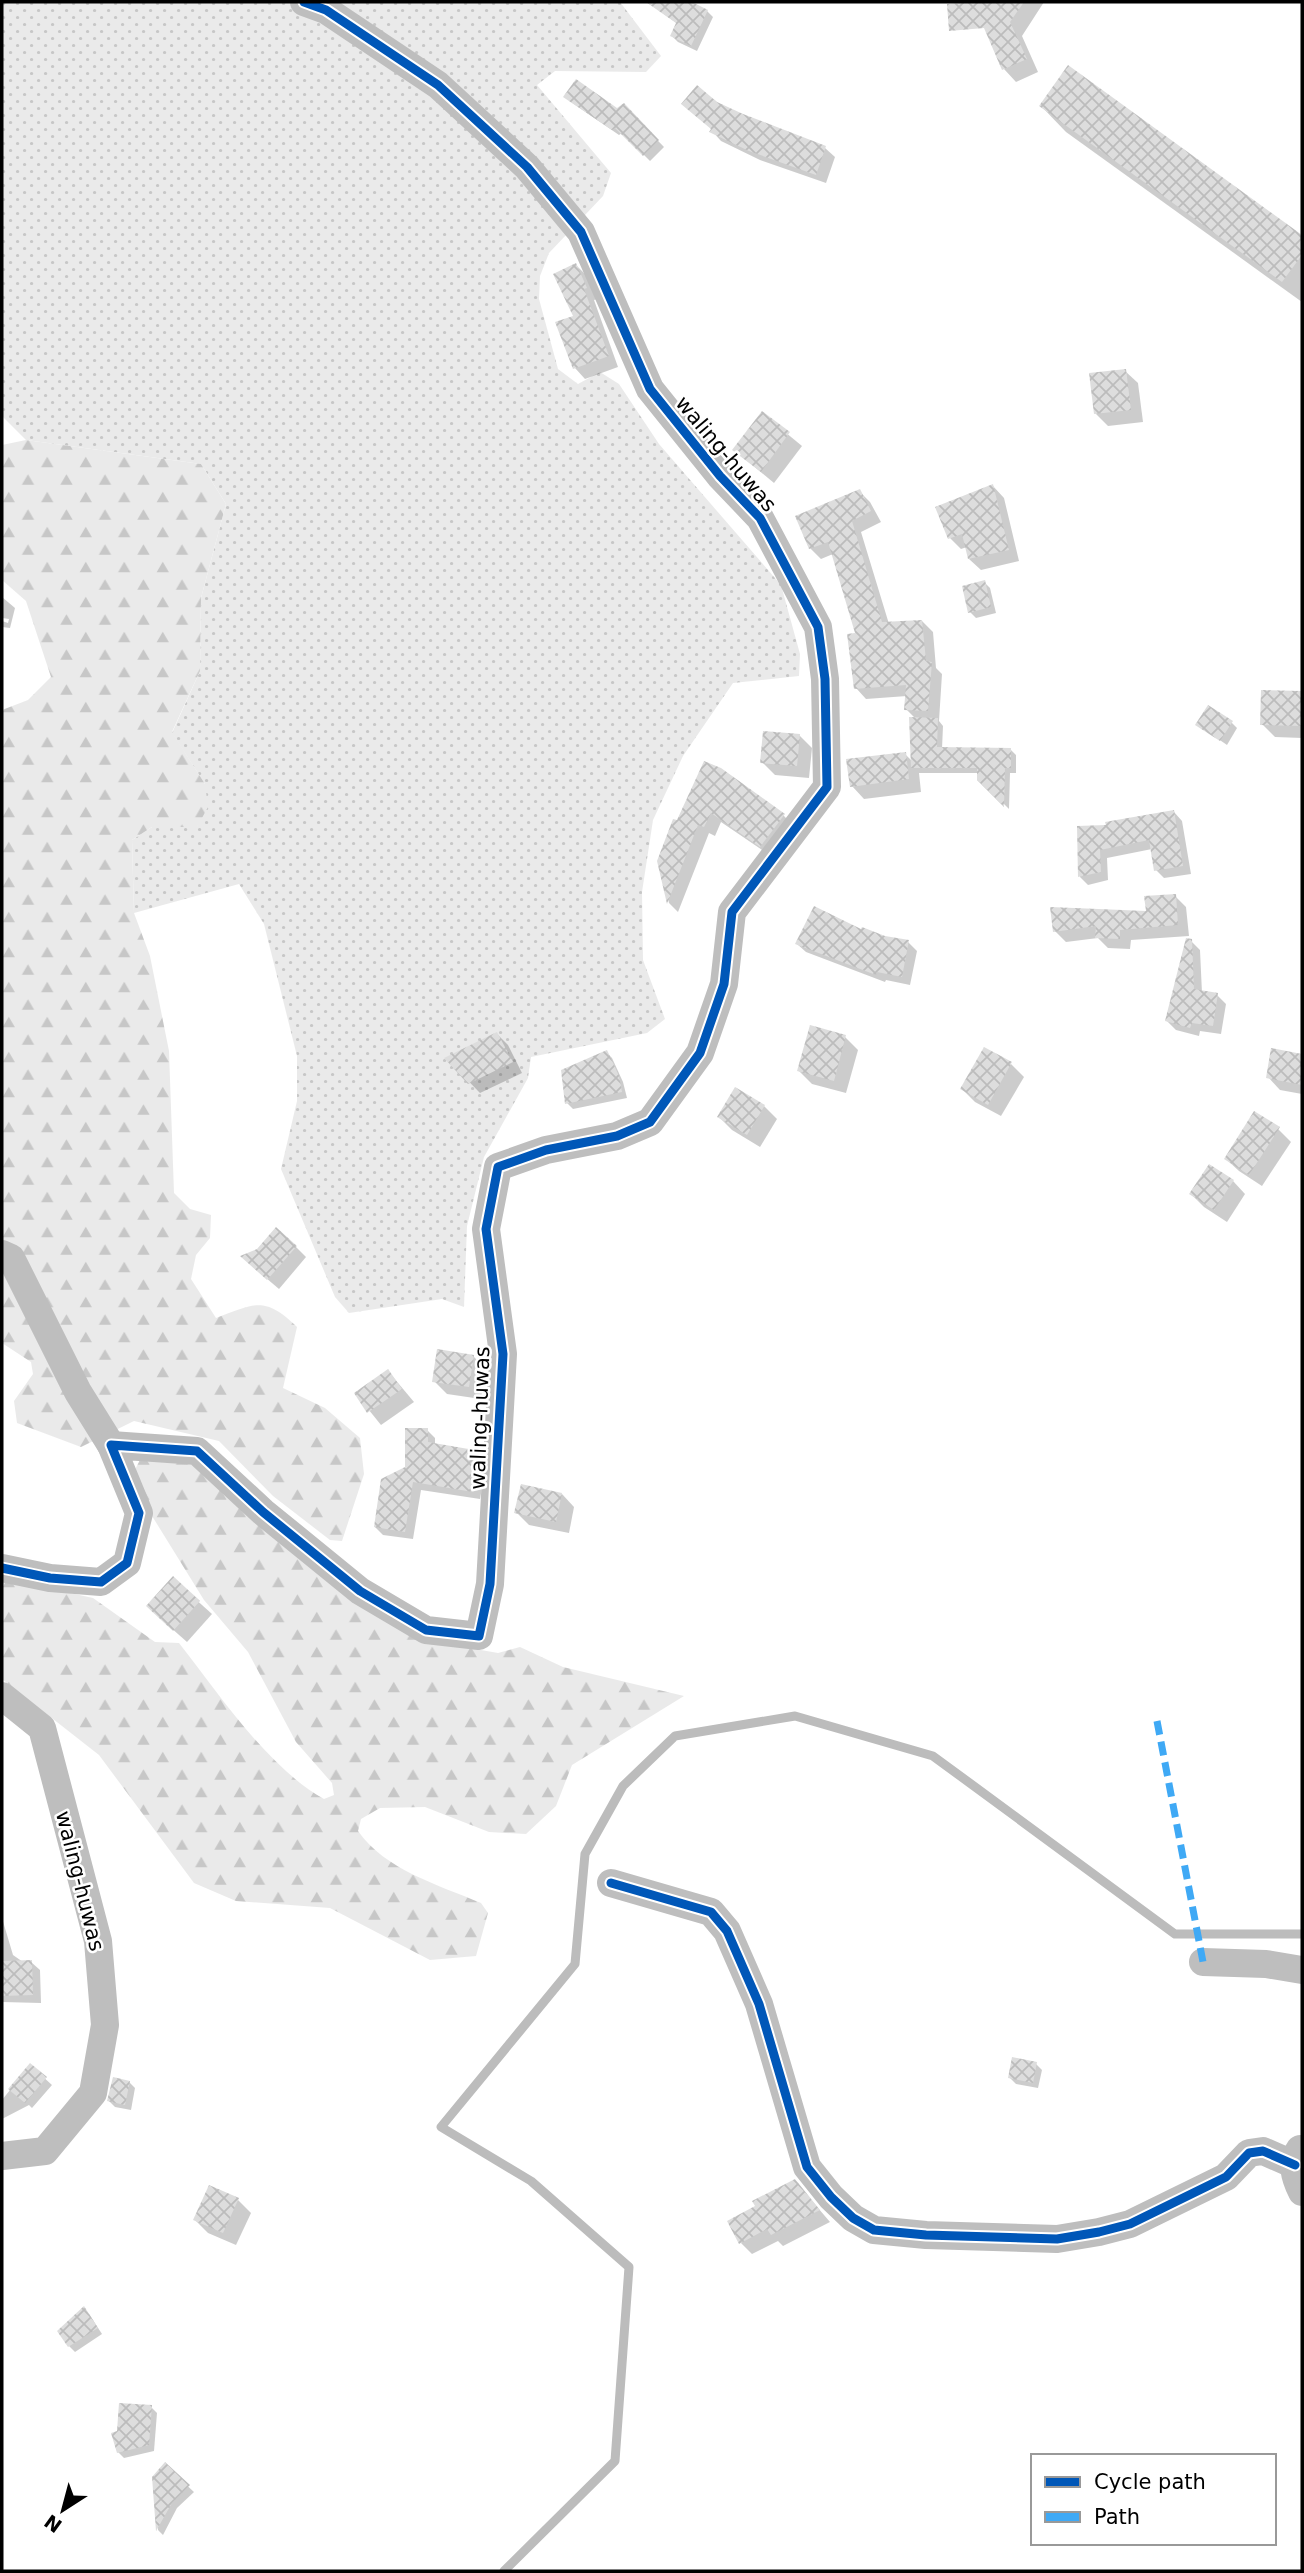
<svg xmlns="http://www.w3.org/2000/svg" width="1304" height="2573" font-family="'DejaVu Sans',sans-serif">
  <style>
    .grass { fill: url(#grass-dots) }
    .forest { fill: url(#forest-firs) }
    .shadow { fill: #0003 }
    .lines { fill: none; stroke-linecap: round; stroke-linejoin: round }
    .stream { stroke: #bcbcbc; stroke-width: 9 }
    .building { fill: url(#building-cross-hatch) }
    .street { stroke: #bebebe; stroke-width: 28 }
    .quiet { stroke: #3fa9f5; stroke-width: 7; stroke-dasharray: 14 7; stroke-linecap: butt }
    .cycleway-casing { stroke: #fff; stroke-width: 13 }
    .cycleway { stroke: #0057b8; stroke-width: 9 }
    .labels { text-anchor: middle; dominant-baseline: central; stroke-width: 5; stroke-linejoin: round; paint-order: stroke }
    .street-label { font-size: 21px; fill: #000; stroke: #fff }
  </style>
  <defs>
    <pattern id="grass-dots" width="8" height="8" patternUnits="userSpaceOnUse" patternTransform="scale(1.75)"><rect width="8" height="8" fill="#eaeaea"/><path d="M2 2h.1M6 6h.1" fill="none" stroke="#c7c7c7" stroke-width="1.8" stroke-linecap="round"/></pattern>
    <pattern id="forest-firs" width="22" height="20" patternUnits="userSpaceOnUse" patternTransform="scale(1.75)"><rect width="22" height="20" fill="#eaeaea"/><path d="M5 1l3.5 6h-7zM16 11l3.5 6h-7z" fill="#c7c7c7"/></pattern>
    <pattern id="building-cross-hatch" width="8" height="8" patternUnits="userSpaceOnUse" patternTransform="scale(1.75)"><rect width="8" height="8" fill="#ddd"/><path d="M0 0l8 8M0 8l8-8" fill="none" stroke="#bcbcbc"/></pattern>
  </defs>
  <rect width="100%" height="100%" fill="#fff"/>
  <polygon class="grass" points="2,2 620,2 661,56 646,72 555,71 537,85 611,173 603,196 549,253 540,276 539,299 558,369 578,384 600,372 619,384 659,444 781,585 800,654 799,676 733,683 683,756 653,820 642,892 643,960 665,1019 647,1033 531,1057 528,1078 484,1157 467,1226 464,1307 442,1299 349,1313 335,1297 281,1169 297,1101 297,1056 264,924 239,884 134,913 132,840 152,827 197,827 205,784 172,733 200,671 201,598 226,504 201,464 26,440 2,416"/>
  <g class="forest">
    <path d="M26,440L201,464L226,504L201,598L200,671L172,732L205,784L208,807L197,827H152L132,840L134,913L150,956L169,1051L174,1193L190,1209L211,1215L210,1238L196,1255L191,1279L216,1318C255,1304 264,1295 297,1327L283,1388L325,1408L360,1438L364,1474L342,1541L330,1540L273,1496L219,1441L134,1421L81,1447L17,1423L14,1401L33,1374L31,1362L2,1343V710L28,700L51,677L26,601L2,580V445Z"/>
    <path d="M143,1453L199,1460L418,1639L498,1653L520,1647L563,1667L684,1696L572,1765L556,1806L526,1834L489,1832L425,1807L380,1808L361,1819L358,1831C385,1870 439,1885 481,1903L488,1913L476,1956L430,1960L330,1908L236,1901L194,1883L99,1755L2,1679V1578L93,1598L155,1642L179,1643C219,1694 268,1768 324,1799L334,1795L332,1783L296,1742L248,1652L204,1600L144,1503L134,1472Z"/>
  </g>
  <g class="shadow">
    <polygon points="647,2 689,2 707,11 713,17 697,51 678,42 672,36 678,24"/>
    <polygon points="999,2 1044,2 1022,36 1038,72 1016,82 1004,69 984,24"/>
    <polygon points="1068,68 1302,237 1302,302 1066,132 1041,106"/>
    <polygon points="571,102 617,110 623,105 664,147 650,161 622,133 619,135"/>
    <polygon points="716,104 825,148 835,157 826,183 760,160 721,141 712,131"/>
    <polygon points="576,265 587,276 597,299 594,300 618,367 585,379 575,368"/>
    <polygon points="1125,371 1138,383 1143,422 1108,426 1095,413"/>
    <polygon points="762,413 802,446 774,483 734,450"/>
    <polygon points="993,486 1004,498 1019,561 981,570 969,559 967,547 961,549 950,538"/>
    <polygon points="859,491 870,502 881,522 861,532 889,624 922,621 933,632 936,668 942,674 939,721 943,726 942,749 1010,749 1016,755 1016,773 1010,773 1009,809 979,779 979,773 919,773 921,792 864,799 852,786 905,754 912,761 916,719 906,709 907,696 866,699 856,688 858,635 833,554 821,559 810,548"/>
    <polygon points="984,582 990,588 996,613 976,618 970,612"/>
    <polygon points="2,597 15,608 10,628 2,627 2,621 8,623 9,619 2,618"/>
    <polygon points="1263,691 1302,693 1302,738 1275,737 1262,724"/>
    <polygon points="1231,722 1237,728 1227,745 1198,725"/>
    <polygon points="799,735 812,748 809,778 775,775 762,762"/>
    <polygon points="720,769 784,816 794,826 771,856 721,822 715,836 709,833 678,912 669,903 659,861 678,822"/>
    <polygon points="1174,812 1182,821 1191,874 1164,878 1156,870 1152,849 1107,858 1108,880 1088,885 1080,877 1079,828 1108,827"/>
    <polygon points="1175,896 1186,907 1189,936 1131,940 1130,949 1108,948 1098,938 1066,942 1055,931 1147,913"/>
    <polygon points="884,938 908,942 917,951 910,985 886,980 885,982 806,952 797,944"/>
    <polygon points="1191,941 1200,950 1202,993 1217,995 1226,1004 1221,1034 1200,1031 1199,1036 1176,1030 1167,1021"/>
    <polygon points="497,1034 508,1045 522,1073 480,1093 447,1059"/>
    <polygon points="845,1037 858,1050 846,1093 812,1084 799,1071"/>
    <polygon points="1273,1050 1302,1056 1302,1094 1280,1090 1268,1077"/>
    <polygon points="606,1052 612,1058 623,1082 627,1098 573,1109 567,1103"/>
    <polygon points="1011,1064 1024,1077 1001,1116 975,1102 962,1089"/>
    <polygon points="764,1106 777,1119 760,1147 732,1130 719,1117"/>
    <polygon points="1278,1129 1291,1142 1262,1186 1239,1171 1226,1159"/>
    <polygon points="1233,1181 1245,1194 1227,1222 1204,1207 1191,1194"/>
    <polygon points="296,1247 306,1257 279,1289 252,1266"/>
    <polygon points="473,1356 486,1369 481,1399 447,1394 434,1381"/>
    <polygon points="388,1371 414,1402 381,1425 356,1394"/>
    <polygon points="427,1430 435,1438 435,1445 479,1453 487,1461 480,1499 421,1490 413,1539 383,1535 375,1527"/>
    <polygon points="562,1494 574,1507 569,1533 529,1525 516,1512"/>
    <polygon points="173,1579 212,1614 187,1642 161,1619"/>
    <polygon points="2,1918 13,1955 23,1962 31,1962 40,1970 41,2003 2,2002"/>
    <polygon points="1036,2064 1042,2070 1038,2088 1016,2084 1010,2078"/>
    <polygon points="30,2065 52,2085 32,2108 29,2105 2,2119 2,2100"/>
    <polygon points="129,2082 135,2088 131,2110 115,2107 109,2101"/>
    <polygon points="795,2181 830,2222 783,2246 778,2241 752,2254 741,2243 729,2222 758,2206"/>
    <polygon points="210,2187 238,2200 251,2213 236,2245 208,2233 195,2220"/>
    <polygon points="89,2314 102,2334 75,2352 69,2346"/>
    <polygon points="151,2407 157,2413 154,2451 124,2458 118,2452"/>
    <polygon points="165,2465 194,2492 177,2508 163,2535 158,2530 154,2478"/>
  </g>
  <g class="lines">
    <polyline class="stream" points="504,2571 615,2461 629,2267 531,2181 441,2127 575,1964 585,1854 623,1786 675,1736 795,1716 933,1756 1175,1934 1302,1934"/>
  </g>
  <g class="building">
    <polygon points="646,2 692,2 708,10 691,46 670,36 676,23"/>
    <polygon points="980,2 1024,2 1010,22 1027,59 1002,70 984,28 949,31 947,4"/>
    <polygon points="1068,65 1302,235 1302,255 1282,282 1039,106"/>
    <polygon points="576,79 617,108 624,103 659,140 643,156 615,128 612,130 563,97"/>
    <polygon points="697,85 717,102 743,114 826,146 816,175 749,151 709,132 711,129 681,104"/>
    <polygon points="576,263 587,288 584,289 609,356 573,369 555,322 573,316 553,274"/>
    <polygon points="1126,369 1131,410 1094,414 1089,373"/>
    <polygon points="762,411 790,432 761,472 732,450"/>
    <polygon points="993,484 1009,550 968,559 962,534 948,539 935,507"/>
    <polygon points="860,489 871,511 852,521 882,622 922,620 926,661 932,662 928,711 904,710 906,685 854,689 847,634 855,633 828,542 809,549 795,516"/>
    <polygon points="985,580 991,607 968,613 962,586"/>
    <polygon points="1261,690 1302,691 1302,726 1260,725"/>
    <polygon points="1208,705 1233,721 1220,741 1195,725"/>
    <polygon points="909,717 938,718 937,747 1011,748 1011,768 1005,768 1004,807 977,780 977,768 911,768"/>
    <polygon points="763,731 800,734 797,766 760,763"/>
    <polygon points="906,752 909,779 850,787 846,759"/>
    <polygon points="704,761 721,768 785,814 760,847 711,813 704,827 698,825 667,904 657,861 673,819 677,820"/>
    <polygon points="1174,810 1183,866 1154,871 1149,840 1100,850 1101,872 1078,877 1077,826 1106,825 1105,822"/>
    <polygon points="1176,894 1178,925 1120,930 1120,939 1095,938 1096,926 1053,932 1050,907 1146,911 1144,896"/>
    <polygon points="814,906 861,929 862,927 885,936 909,940 902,977 877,972 876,975 795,944"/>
    <polygon points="1186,938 1192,939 1194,989 1218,993 1213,1026 1192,1023 1190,1028 1165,1021"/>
    <polygon points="810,1025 846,1035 834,1081 797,1071"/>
    <polygon points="497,1032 513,1062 468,1084 444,1058"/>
    <polygon points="984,1047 1012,1062 988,1105 960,1089"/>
    <polygon points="1271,1048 1302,1054 1302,1085 1266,1078"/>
    <polygon points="607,1050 619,1076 622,1092 565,1104 561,1070"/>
    <polygon points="735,1087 765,1105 747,1135 717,1117"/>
    <polygon points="1254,1111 1280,1127 1249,1175 1224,1159"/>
    <polygon points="1209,1164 1234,1180 1214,1210 1189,1194"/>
    <polygon points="276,1227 297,1246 267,1280 240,1256 257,1249"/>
    <polygon points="437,1349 474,1355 469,1387 432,1382"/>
    <polygon points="388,1369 402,1389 367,1413 354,1393"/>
    <polygon points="405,1428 428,1428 428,1442 480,1451 473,1492 413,1482 405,1532 374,1527 381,1479 405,1467"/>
    <polygon points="521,1484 562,1493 556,1522 514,1513"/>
    <polygon points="173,1576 200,1601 173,1631 146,1606"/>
    <polygon points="32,1960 33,1995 2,1996 2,1961"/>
    <polygon points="1012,2057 1037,2062 1033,2083 1008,2078"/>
    <polygon points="30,2063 47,2077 25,2103 8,2089"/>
    <polygon points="113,2077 130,2081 125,2105 107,2101"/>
    <polygon points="795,2179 820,2210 771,2235 767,2229 739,2244 727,2221 755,2206 752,2201"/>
    <polygon points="209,2185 239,2198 223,2233 193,2220"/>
    <polygon points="84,2306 98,2328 68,2347 57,2331"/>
    <polygon points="119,2403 152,2405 149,2445 117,2453 111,2433 117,2431"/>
    <polygon points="165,2462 190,2485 172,2503 156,2531 152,2477"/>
  </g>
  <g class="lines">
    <g class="street">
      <polyline points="2,1254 11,1258 78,1392 111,1445"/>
      <polyline points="2,1568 50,1578 101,1582 127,1563 139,1513 111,1445 197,1451 263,1512 360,1591 426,1630 479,1636 490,1584 503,1354 486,1229 498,1167 546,1150 617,1136 650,1122 700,1053 724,984 732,912 827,787 825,679 818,627 760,518 720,476 650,389 581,232 527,167 438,85 326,10 304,2"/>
      <polyline points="2,1696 42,1728 98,1941 105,2025 93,2093 45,2151 2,2156"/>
      <polyline points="611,1883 711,1912 727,1931 759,2004 807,2167 831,2197 853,2218 874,2230 926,2235 1057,2239 1099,2232 1130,2224 1226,2177 1249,2153 1263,2151 1295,2165"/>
      <polyline points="1203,1962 1266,1964 1302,1970"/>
      <path d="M1300,2149C1290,2163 1295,2178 1302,2192"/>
    </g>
    <polyline class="quiet" points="1157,1721 1203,1962"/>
    <g class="cycleway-casing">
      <g id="cycleway">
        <polyline points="2,1568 50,1578 101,1582 127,1563 139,1513 111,1445 197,1451 263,1512 360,1591 426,1630 479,1636 490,1584 503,1354 486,1229 498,1167 546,1150 617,1136 650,1122 700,1053 724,984 732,912 827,787 825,679 818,627 760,518 720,476 650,389 581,232 527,167 438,85 326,10 304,2"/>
        <polyline points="611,1883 711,1912 727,1931 759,2004 807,2167 831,2197 853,2218 874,2230 926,2235 1057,2239 1099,2232 1130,2224 1226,2177 1249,2153 1263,2151 1295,2165"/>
      </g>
    </g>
    <use href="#cycleway" class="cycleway"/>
  </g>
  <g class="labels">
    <g class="street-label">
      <text transform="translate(726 454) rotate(50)">waling-huwas</text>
      <text transform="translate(480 1418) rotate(-88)">waling-huwas</text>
      <text transform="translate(80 1881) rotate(76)">waling-huwas</text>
    </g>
  </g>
  <rect width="1304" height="2573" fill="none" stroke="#000000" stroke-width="7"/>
  <rect x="1031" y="2454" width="245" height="91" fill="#ffffff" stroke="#999999" stroke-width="2"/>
  <rect x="1045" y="2477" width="35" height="10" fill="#0057b8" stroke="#999999" stroke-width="2"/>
  <text x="1094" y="2489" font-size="21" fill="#000000">Cycle path</text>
  <rect x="1045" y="2512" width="35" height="10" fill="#3fa9f5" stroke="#999999" stroke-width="2"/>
  <text x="1094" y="2524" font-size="21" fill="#000000">Path</text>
  <g transform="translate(63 2510) rotate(216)" stroke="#ffffff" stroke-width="5" paint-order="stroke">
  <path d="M0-5L12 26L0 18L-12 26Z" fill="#000000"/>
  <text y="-10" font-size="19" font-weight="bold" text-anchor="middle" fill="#000000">N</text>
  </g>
</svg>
